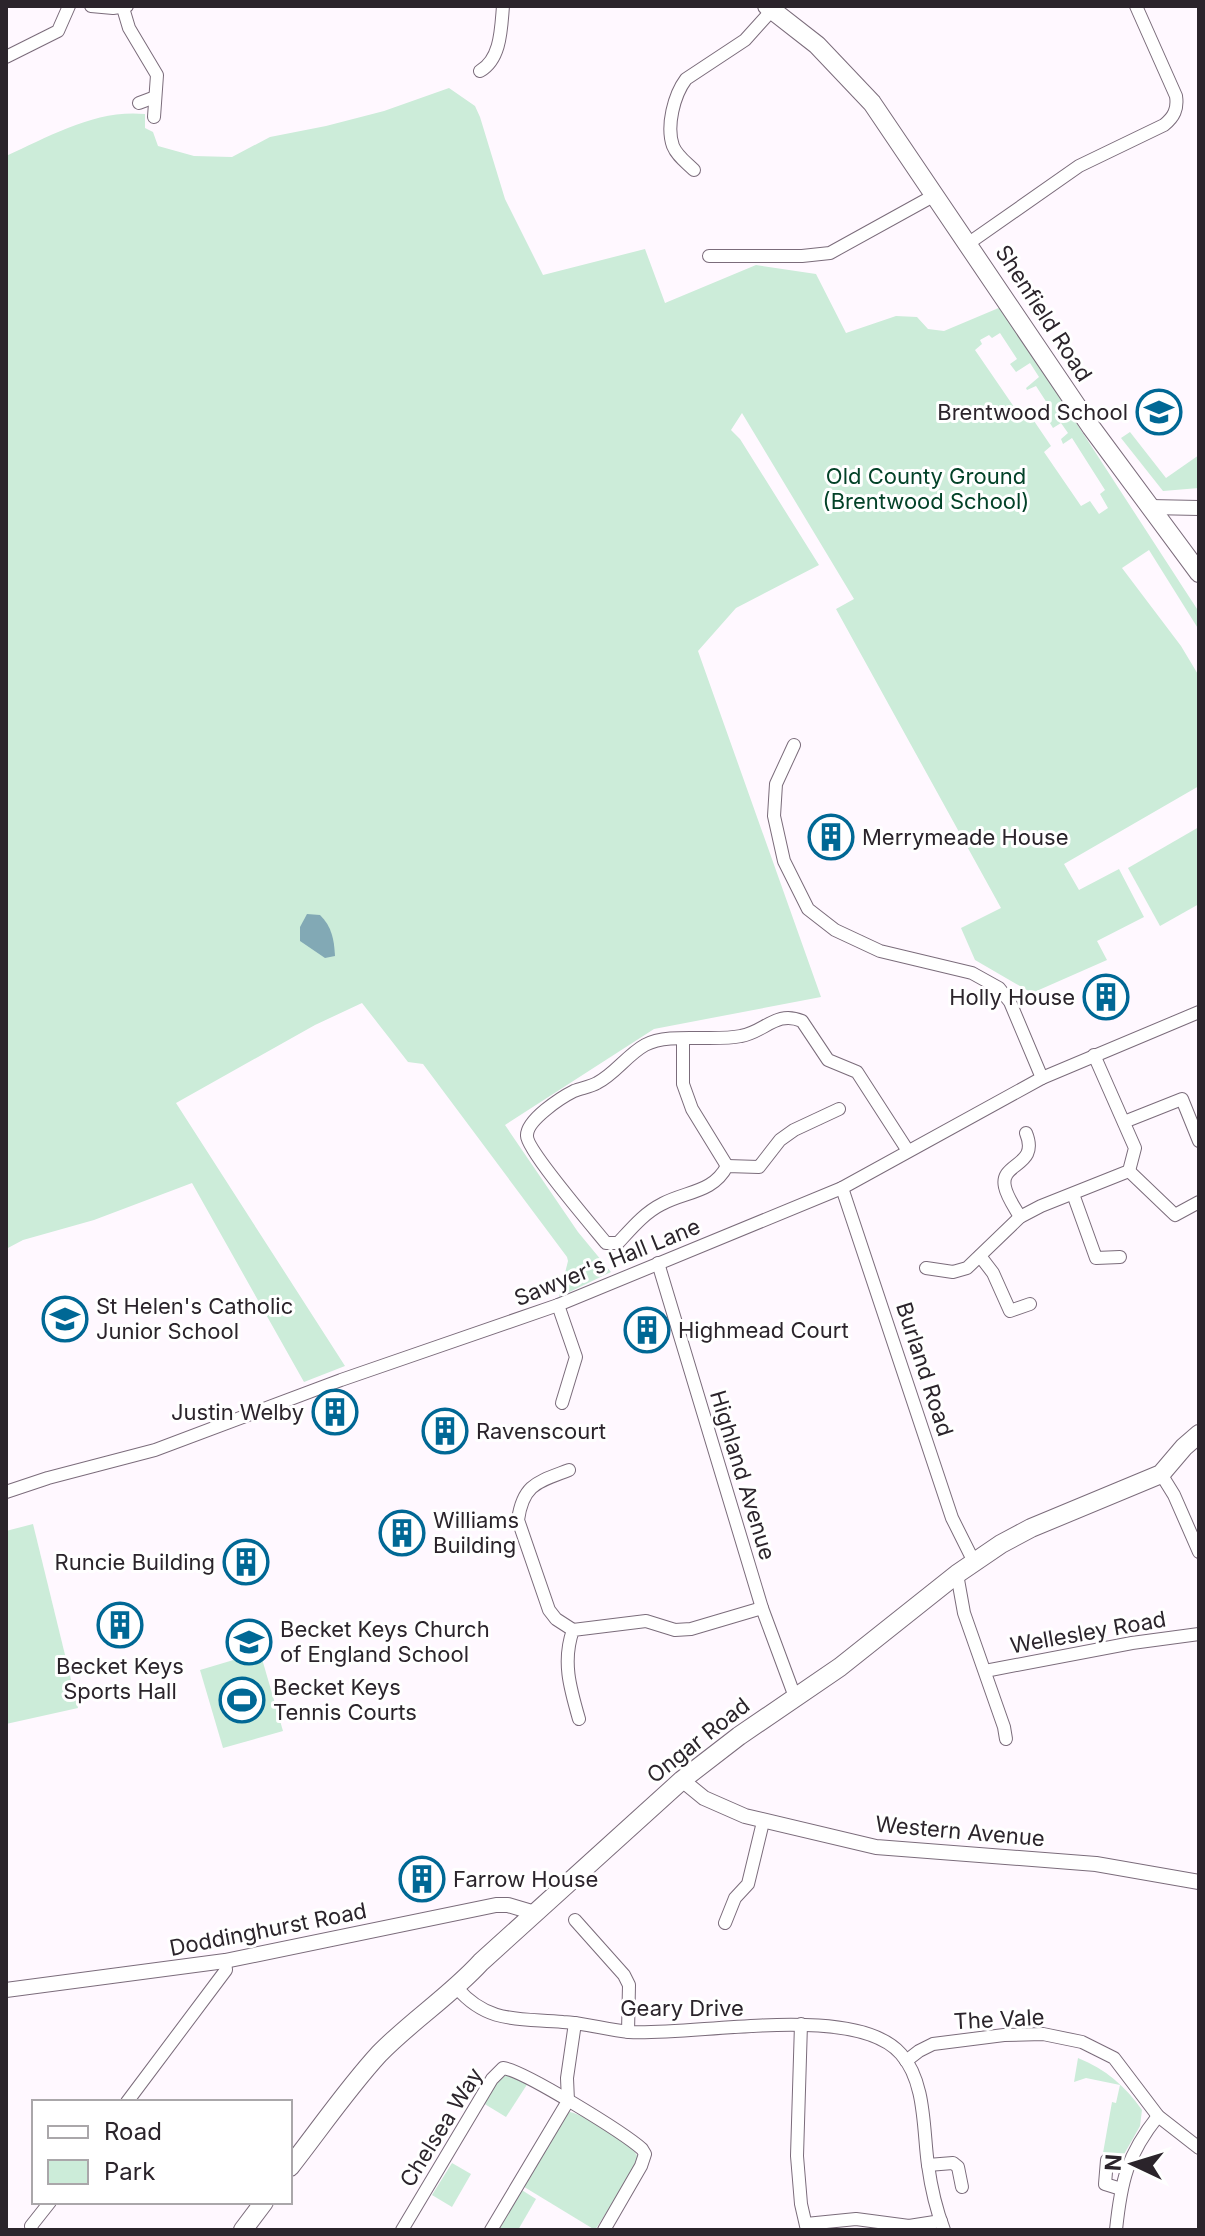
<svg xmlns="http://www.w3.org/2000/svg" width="1205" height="2236" font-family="Inter,sans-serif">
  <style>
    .green { fill: #ccecd9; fill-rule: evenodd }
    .water { fill: #82a9b5 }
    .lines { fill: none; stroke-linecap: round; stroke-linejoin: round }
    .minor-casing { stroke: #7b6c7b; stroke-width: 14 }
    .tertiary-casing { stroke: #7b6c7b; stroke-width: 16 }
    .primary-casing { stroke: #7b6c7b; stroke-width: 20 }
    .minor { stroke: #fff; stroke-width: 12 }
    .tertiary { stroke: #fff; stroke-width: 14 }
    .primary { stroke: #fff; stroke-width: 18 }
    .labels { text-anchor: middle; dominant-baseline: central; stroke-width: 6; stroke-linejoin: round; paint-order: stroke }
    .street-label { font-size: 22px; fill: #2b242b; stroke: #fff }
    .poi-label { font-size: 22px; fill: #2b242b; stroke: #fff; text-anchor: start }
    .park-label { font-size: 22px; fill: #034228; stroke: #fff }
  </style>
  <rect width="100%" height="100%" fill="#fff8ff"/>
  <g class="green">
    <path d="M449,88L475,106L480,117L505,199L543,275L645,249L665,303L756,265L816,274L846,333L896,316L917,317L928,329L944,331L1001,307L1199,612V630L1149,550L1122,568L1181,646L1199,676V786L1064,864L1079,890L1119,869L1144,917L1097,941L1107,960L1032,993L975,960L961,928L1001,908L836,609L854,599L742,413L731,430L740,439L819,565L736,608L698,651L821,997L654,1029L505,1125L578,1232L611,1272L559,1297L568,1261L567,1257L423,1064L408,1062L362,1003L315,1025L176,1103L345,1366L304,1382L192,1183L94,1220L23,1240L6,1249V156C50,136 96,109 145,114V128L153,132L158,146L194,156L232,157L270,137L326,126L384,111ZM1000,333L1017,359L1010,364L1016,372L1030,363L1039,377L1026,388L1027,390L1036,386L1047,403L1040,407L1053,428L1061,423L1068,433L1061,439L1063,444L1072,438L1105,490L1100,494L1108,508L1099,514L1090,501L1081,506L1044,452L1051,446L1030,415L1023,420L975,350L982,344L980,340L989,335L992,338Z"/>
    <polygon points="1130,432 1166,478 1199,455 1199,488 1163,491 1121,438"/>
    <polygon points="1199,827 1199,904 1160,926 1128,868"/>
    <polygon points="33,1524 78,1708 6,1724 6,1531"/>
    <polygon points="260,1652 283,1731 223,1748 200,1670"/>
    <path d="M1078,2058C1106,2069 1125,2086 1142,2110L1140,2126L1123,2156L1103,2153L1112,2102L1116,2103L1120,2085L1086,2078L1074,2082Z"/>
    <polygon points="503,2073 528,2083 506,2117 483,2103"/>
    <path d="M570,2112C585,2115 634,2143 638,2158L637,2166L595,2230L521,2185L566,2114Z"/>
    <polygon points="452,2163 471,2174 452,2207 432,2195"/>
    <polygon points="517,2187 536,2199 518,2230 493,2230"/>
  </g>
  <path class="water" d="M307,914L320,915C332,927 334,939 335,956L325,958L300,941V927Z"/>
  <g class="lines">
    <g class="minor-casing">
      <g id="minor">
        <polyline points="91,6 113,8 127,6"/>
        <polyline points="123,8 129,28 157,75 154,117"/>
        <polyline points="6,57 58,31 69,6"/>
        <path d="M480,71C501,59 501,29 503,6"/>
        <polyline points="139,103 155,97"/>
        <path d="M694,170C686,162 677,156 673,146C666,126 674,95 686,79L745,40L772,10"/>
        <path d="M969,243L1079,166L1164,125C1174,117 1178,109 1176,96L1136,6"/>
        <polyline points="709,256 802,256 830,253 935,195"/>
        <polyline points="794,745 776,784 774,816 784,861 808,909 835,930 880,951 972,973 999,988 1010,1002 1042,1078"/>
        <polyline points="683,1039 683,1084 692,1109 727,1166"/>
        <path d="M839,1109L794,1130L780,1140L759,1167L727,1166C713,1193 686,1191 662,1204C644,1213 631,1229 618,1243H606C593,1227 527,1150 527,1136C526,1120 562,1097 574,1091C581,1088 590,1087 597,1083C615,1074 627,1055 645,1045C669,1032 712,1042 741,1036C765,1032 776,1010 802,1021L828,1060L857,1072L908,1151"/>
        <polyline points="1124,1122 1182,1099 1199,1141"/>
        <polyline points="1129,1171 1175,1215 1199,1202"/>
        <polyline points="842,1188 952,1518 974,1562"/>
        <polyline points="1073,1194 1096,1258 1120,1257"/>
        <path d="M1020,1217C1015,1208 1007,1197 1005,1187C999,1162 1040,1167 1026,1133"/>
        <polyline points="980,1256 993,1273 1010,1311 1030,1304"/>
        <polyline points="658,1263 762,1608 795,1697"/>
        <polyline points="926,1268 953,1272 967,1268 1020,1217 1041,1206 1129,1171 1135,1148 1094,1055"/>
        <polyline points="558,1305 576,1357 562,1403"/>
        <path d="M569,1470C538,1482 523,1484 518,1520L549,1610L556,1619L573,1630"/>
        <polyline points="1161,1474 1174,1495 1199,1552"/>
        <polyline points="6,1492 48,1478 155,1450 341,1380 558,1305 842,1188 1042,1078 1199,1012"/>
        <polyline points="957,1574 964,1613 1004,1727 1006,1739"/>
        <polyline points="985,1671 1132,1643 1199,1634"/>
        <path d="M579,1719C570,1688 562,1661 573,1630L646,1621L675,1630L691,1629L762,1608"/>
        <polyline points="575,1920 624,1975 629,1985 628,2032"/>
        <polyline points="725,1923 735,1898 748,1884 763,1822"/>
        <path d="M457,1988C488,2024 519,2018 563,2022C585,2023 607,2030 629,2032C696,2036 856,2002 901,2054C926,2082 923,2130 928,2165C931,2187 936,2209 944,2230"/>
        <polyline points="801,2024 797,2156 801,2204 807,2230"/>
        <polyline points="906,2061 919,2051 933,2044 1004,2035 1043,2034 1082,2042 1114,2058 1158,2116 1199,2148"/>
        <polyline points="568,2101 567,2078 575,2023"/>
        <polyline points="127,2102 226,1970 225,1961"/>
        <polyline points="1107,2160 1105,2184 1121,2189"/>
        <polyline points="928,2165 953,2163 958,2167 962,2187"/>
        <polyline points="806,2224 856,2219 909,2226 941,2221"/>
        <polyline points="32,2230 31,2226 50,2202"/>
        <path d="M402,2230L492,2079L503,2068C523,2070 624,2133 642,2149L645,2154L641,2166L604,2230"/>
        <polyline points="491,2230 568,2101"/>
        <path d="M1116,2230C1121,2181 1127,2155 1158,2116"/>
      </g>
    </g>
    <g class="tertiary-casing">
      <g id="tertiary">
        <polyline points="1150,507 1199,508"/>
        <polyline points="682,1780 704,1798 745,1816 876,1847 1096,1864 1199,1882"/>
        <polyline points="6,1990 225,1961 496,1905 508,1905 535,1913"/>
      </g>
    </g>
    <g class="primary-casing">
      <g id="primary">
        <polyline points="767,6 817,45 872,103 1091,427 1199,573"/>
        <path d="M290,2167C319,2130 347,2089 379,2054C411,2021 450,1996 481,1962L682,1780L739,1736L840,1667L957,1574L1001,1544L1031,1528L1161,1474L1184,1447L1199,1434"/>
        <polyline points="243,2230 264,2202"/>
      </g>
    </g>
    <use href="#minor" class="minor"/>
    <use href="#tertiary" class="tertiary"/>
    <use href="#primary" class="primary"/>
  </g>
  <defs>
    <g id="school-ring" transform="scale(2.3)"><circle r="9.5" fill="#fff" stroke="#006895" stroke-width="1.5"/><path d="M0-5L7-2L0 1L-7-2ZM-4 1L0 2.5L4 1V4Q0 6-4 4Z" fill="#006895"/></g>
    <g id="building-ring" transform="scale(2.3)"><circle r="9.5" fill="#fff" stroke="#006895" stroke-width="1.5"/><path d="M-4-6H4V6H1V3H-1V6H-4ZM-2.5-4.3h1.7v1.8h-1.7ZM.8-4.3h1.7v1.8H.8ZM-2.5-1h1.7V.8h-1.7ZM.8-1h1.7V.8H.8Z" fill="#006895"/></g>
    <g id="stadium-ring" transform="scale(2.3)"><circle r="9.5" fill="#fff" stroke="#006895" stroke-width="1.5"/><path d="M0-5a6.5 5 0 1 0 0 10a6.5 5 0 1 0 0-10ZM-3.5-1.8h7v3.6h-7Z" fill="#006895"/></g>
  </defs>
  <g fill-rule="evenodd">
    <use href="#school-ring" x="1159" y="412"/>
    <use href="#building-ring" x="831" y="837"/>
    <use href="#building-ring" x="1106" y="997"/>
    <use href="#school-ring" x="65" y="1319"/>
    <use href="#building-ring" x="647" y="1330"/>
    <use href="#building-ring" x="335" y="1412"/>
    <use href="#building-ring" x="445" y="1431"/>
    <use href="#building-ring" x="402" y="1533"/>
    <use href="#building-ring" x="246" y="1562"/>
    <use href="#building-ring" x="120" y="1625"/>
    <use href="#school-ring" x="249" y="1642"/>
    <use href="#stadium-ring" x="242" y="1700"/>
    <use href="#building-ring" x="422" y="1879"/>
  </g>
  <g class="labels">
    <g class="street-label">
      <text transform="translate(1044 313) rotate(57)">Shenfield Road</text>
      <text transform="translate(607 1262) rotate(-22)">Sawyer's Hall Lane</text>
      <text transform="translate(925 1369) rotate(72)">Burland Road</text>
      <text transform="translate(743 1475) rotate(73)">Highland Avenue</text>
      <text transform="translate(1088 1632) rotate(-10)">Wellesley Road</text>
      <text transform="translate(698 1740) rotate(-38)">Ongar Road</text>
      <text transform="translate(960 1831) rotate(5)">Western Avenue</text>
      <text transform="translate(268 1929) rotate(-11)">Doddinghurst Road</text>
      <text x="682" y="2008">Geary Drive</text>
      <text transform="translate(999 2019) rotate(-3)">The Vale</text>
      <text transform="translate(441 2127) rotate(-58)">Chelsea Way</text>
    </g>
    <g class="poi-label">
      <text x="1128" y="412" text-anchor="end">Brentwood School</text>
      <text x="862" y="837">Merrymeade House</text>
      <text x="1075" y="997" text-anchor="end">Holly House</text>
      <text x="96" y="1306">St Helen's Catholic<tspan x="96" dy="25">Junior School</tspan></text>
      <text x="678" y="1330">Highmead Court</text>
      <text x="304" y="1412" text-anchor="end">Justin Welby</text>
      <text x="476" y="1431">Ravenscourt</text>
      <text x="433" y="1520">Williams<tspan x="433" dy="25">Building</tspan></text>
      <text x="215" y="1562" text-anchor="end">Runcie Building</text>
      <text x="280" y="1629">Becket Keys Church<tspan x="280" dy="25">of England School</tspan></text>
      <text x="120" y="1666" text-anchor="middle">Becket Keys<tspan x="120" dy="25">Sports Hall</tspan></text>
      <text x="273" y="1687">Becket Keys<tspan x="273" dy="25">Tennis Courts</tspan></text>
      <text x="453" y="1879">Farrow House</text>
    </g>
    <g class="park-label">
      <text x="926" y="476">Old County Ground<tspan x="926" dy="25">(Brentwood School)</tspan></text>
    </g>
  </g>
  <rect width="1205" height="2236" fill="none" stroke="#2b242b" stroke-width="16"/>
  <rect x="32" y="2100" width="260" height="104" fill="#ffffff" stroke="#aaa7aa" stroke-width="2"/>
  <rect x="48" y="2126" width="40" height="12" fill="#ffffff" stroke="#aaa7aa" stroke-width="2"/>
  <text x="104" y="2140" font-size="24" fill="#2b242b">Road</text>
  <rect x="48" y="2160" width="40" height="24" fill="#ccecd9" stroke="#aaa7aa" stroke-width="2"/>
  <text x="104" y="2180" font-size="24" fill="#2b242b">Park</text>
  <g transform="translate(1133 2164) rotate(274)" stroke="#ffffff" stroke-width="6" paint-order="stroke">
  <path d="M0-6L14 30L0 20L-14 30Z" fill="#2b242b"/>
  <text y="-12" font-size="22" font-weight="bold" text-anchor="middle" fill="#2b242b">N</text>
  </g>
</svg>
